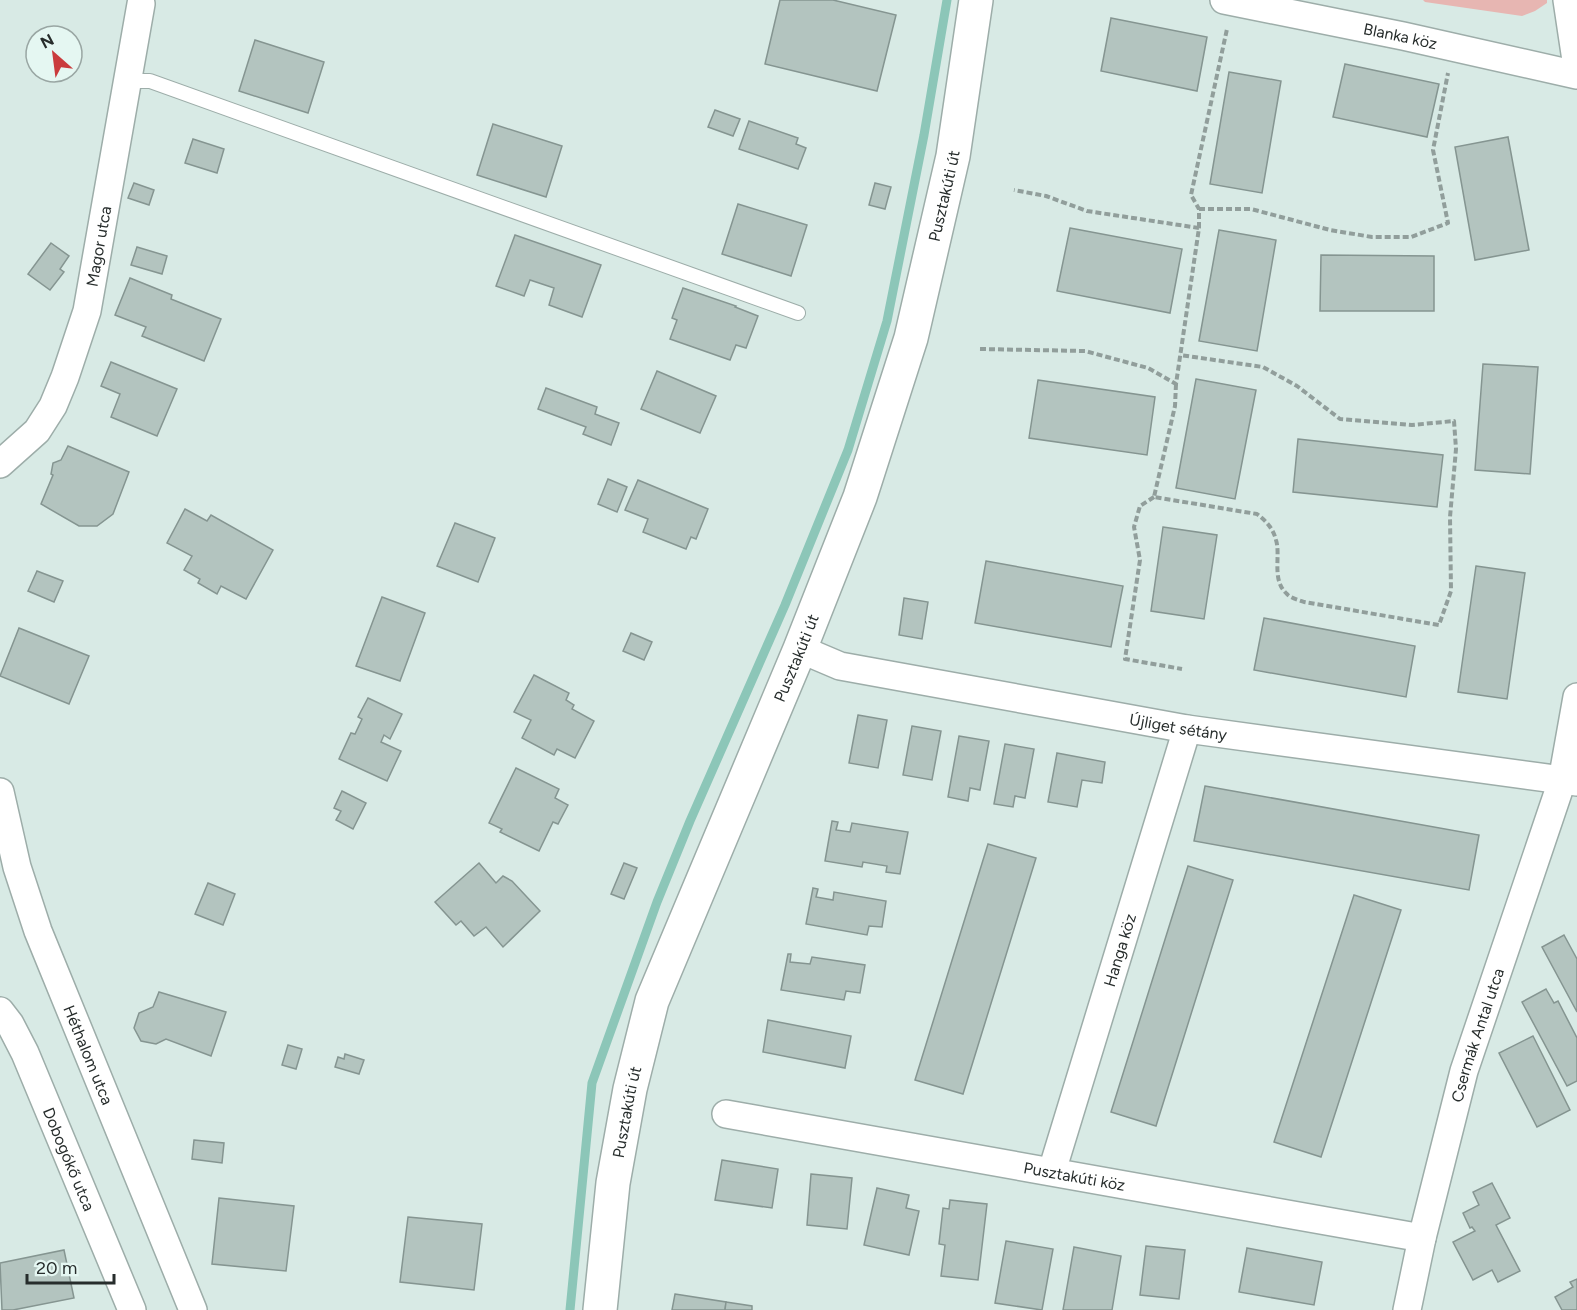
<svg xmlns="http://www.w3.org/2000/svg" width="1577" height="1310" font-family="Figtree,sans-serif">
  <style>
    .green { fill: #e7b6b2 }
    .lines { fill: none; stroke-linecap: round; stroke-linejoin: round }
    .stream { stroke: #8cc6b8; stroke-width: 9 }
    .building { fill: #b3c4bf; stroke: #859591; stroke-width: 1.5 }
    .lane-casing { stroke: #9dada9; stroke-width: 16 }
    .street-casing { stroke: #9dada9; stroke-width: 30 }
    .secondary-casing { stroke: #9dada9; stroke-width: 36 }
    .path { stroke: #919e9b; stroke-width: 4; stroke-dasharray: 6 3; stroke-linecap: butt }
    .lane { stroke: #fff; stroke-width: 14 }
    .street { stroke: #fff; stroke-width: 27 }
    .secondary { stroke: #fff; stroke-width: 33 }
    .labels { text-anchor: middle; dominant-baseline: central; stroke-width: 5; stroke-linejoin: round; paint-order: stroke }
    .street-label { font-size: 16px; fill: #272d2c; stroke: #e5f7f2 }
  </style>
  <rect width="100%" height="100%" fill="#d8eae5"/>
  <polygon class="green" points="1423,0 1547,0 1547,3 1535,11 1522,16 1425,2"/>
  <g class="lines">
    <polyline class="stream" points="570,1310 592,1083 657,902 690,821 785,605 848,450 887,321 924,135 947,0"/>
  </g>
  <g class="building">
    <polygon points="780,0 833,0 896,15 877,91 765,64"/>
    <polygon points="1111,18 1207,37 1197,91 1101,71"/>
    <polygon points="255,40 324,62 308,113 239,91"/>
    <polygon points="1345,64 1439,84 1427,137 1333,117"/>
    <polygon points="1229,72 1281,81 1262,193 1210,184"/>
    <polygon points="715,110 740,119 733,136 708,127"/>
    <polygon points="749,121 798,138 796,144 806,148 798,169 739,149"/>
    <polygon points="493,124 562,146 546,197 477,175"/>
    <polygon points="1508,137 1529,250 1475,260 1455,147"/>
    <polygon points="193,139 224,149 217,173 185,163"/>
    <polygon points="134,183 154,190 149,205 128,198"/>
    <polygon points="875,183 891,187 885,209 869,205"/>
    <polygon points="738,204 807,225 791,276 722,254"/>
    <polygon points="1070,228 1182,249 1170,313 1057,291"/>
    <polygon points="1219,230 1276,240 1257,351 1199,341"/>
    <polygon points="515,235 601,265 582,317 549,305 554,288 530,280 524,296 496,286"/>
    <polygon points="51,243 69,256 60,269 64,272 50,290 28,274"/>
    <polygon points="137,247 167,256 162,274 131,265"/>
    <polygon points="1321,255 1434,256 1434,311 1320,311"/>
    <polygon points="130,278 172,295 171,299 221,319 204,361 142,336 146,327 115,315"/>
    <polygon points="683,288 736,306 735,307 758,316 746,348 736,345 730,360 670,339 677,320 672,318"/>
    <polygon points="111,362 177,389 157,436 111,417 120,394 101,386"/>
    <polygon points="1483,364 1538,367 1530,474 1475,470"/>
    <polygon points="657,371 716,396 700,433 641,409"/>
    <polygon points="1196,379 1256,390 1235,499 1176,488"/>
    <polygon points="1038,380 1155,397 1147,455 1029,438"/>
    <polygon points="546,388 597,407 595,414 619,423 611,445 583,434 586,427 538,409"/>
    <polygon points="1298,439 1443,455 1437,507 1293,492"/>
    <polygon points="68,446 129,472 113,514 97,526 79,526 41,504 53,475 51,474 53,463 61,460"/>
    <polygon points="608,479 627,487 617,512 598,504"/>
    <polygon points="638,480 708,509 696,539 691,537 686,549 643,532 648,519 625,510"/>
    <polygon points="185,509 207,521 211,515 273,550 246,599 221,586 217,594 198,583 200,579 184,570 192,556 167,543"/>
    <polygon points="455,523 495,538 478,582 437,566"/>
    <polygon points="1163,527 1217,535 1204,619 1151,611"/>
    <polygon points="986,561 1123,586 1111,647 975,623"/>
    <polygon points="1476,566 1525,573 1507,699 1458,692"/>
    <polygon points="37,571 63,581 54,602 28,591"/>
    <polygon points="382,597 425,613 400,681 356,666"/>
    <polygon points="904,598 928,602 922,639 899,635"/>
    <polygon points="1264,618 1415,646 1406,697 1254,670"/>
    <polygon points="19,628 89,656 69,704 0,676"/>
    <polygon points="631,633 652,642 644,660 623,651"/>
    <polygon points="534,675 569,693 566,700 574,705 572,709 594,721 575,758 557,749 554,755 522,738 531,720 514,712"/>
    <polygon points="368,698 402,714 390,739 384,735 381,742 401,751 387,781 339,759 351,733 355,734 362,719 358,717"/>
    <polygon points="858,715 887,720 878,768 849,763"/>
    <polygon points="912,726 941,731 932,780 903,775"/>
    <polygon points="959,736 989,741 980,790 970,788 968,801 948,797"/>
    <polygon points="1005,744 1034,749 1025,798 1015,796 1013,807 994,804"/>
    <polygon points="1057,753 1105,762 1102,783 1082,780 1077,807 1048,802"/>
    <polygon points="516,768 559,789 555,798 568,805 558,824 553,822 539,851 500,832 502,829 489,823"/>
    <polygon points="1205,786 1479,835 1469,890 1194,841"/>
    <polygon points="342,791 366,803 353,829 336,820 341,811 334,808"/>
    <polygon points="832,821 838,822 836,830 850,832 852,823 908,832 900,874 886,872 887,866 863,862 862,867 825,861"/>
    <polygon points="988,844 1036,858 963,1094 915,1080"/>
    <polygon points="479,863 496,883 503,876 512,881 540,911 503,947 486,927 474,936 461,921 456,925 435,902"/>
    <polygon points="624,863 637,868 624,899 611,894"/>
    <polygon points="1188,866 1233,880 1156,1126 1111,1112"/>
    <polygon points="208,883 235,894 223,925 195,914"/>
    <polygon points="813,888 818,889 816,897 833,900 834,892 886,901 882,927 869,926 867,935 806,924"/>
    <polygon points="1354,895 1401,910 1321,1157 1274,1142"/>
    <polygon points="1564,935 1577,959 1577,1012 1542,947"/>
    <polygon points="788,954 791,954 790,962 810,964 812,957 865,965 860,993 846,991 844,1000 781,990"/>
    <polygon points="1546,989 1554,1003 1558,1001 1577,1038 1577,1081 1567,1086 1522,1002"/>
    <polygon points="159,992 226,1012 211,1056 166,1039 156,1044 141,1041 134,1028 139,1013 153,1007"/>
    <polygon points="768,1020 851,1036 845,1068 763,1052"/>
    <polygon points="1533,1036 1570,1110 1537,1127 1499,1053"/>
    <polygon points="288,1045 302,1049 296,1069 282,1065"/>
    <polygon points="345,1054 364,1060 359,1074 335,1067 338,1057 344,1059"/>
    <polygon points="194,1140 224,1143 222,1163 192,1159"/>
    <polygon points="722,1160 778,1169 772,1208 715,1200"/>
    <polygon points="811,1174 852,1178 847,1229 807,1225"/>
    <polygon points="1492,1183 1510,1218 1496,1225 1520,1271 1498,1282 1492,1270 1473,1280 1453,1242 1475,1231 1472,1227 1470,1228 1463,1213 1479,1205 1473,1192"/>
    <polygon points="877,1188 909,1195 906,1208 919,1211 909,1255 864,1245"/>
    <polygon points="219,1198 294,1206 286,1271 212,1264"/>
    <polygon points="950,1200 987,1204 978,1280 941,1276 945,1245 939,1244 943,1208 949,1209"/>
    <polygon points="408,1217 482,1224 474,1290 400,1282"/>
    <polygon points="1006,1241 1053,1249 1042,1310 995,1303"/>
    <polygon points="1146,1246 1185,1250 1179,1299 1140,1295"/>
    <polygon points="1074,1247 1121,1256 1112,1310 1063,1310"/>
    <polygon points="1247,1248 1322,1262 1314,1305 1239,1292"/>
    <polygon points="64,1250 74,1298 13,1310 2,1310 0,1263"/>
    <polygon points="1577,1279 1577,1310 1562,1310 1555,1297 1573,1287 1570,1282"/>
    <polygon points="675,1294 726,1302 725,1310 672,1310"/>
    <polygon points="726,1302 752,1306 752,1310 725,1310"/>
  </g>
  <g class="lines">
    <g class="lane-casing">
      <polyline id="lane" points="127,81 150,81 798,313"/>
    </g>
    <g class="street-casing">
      <g id="street">
        <path id="s1" d="M1224,0L1403,36L1577,75"/>
        <polyline points="1567,0 1577,67"/>
        <path id="s2" d="M0,464L37,431L53,406L65,377L87,311L141,4"/>
        <path id="s3" d="M800,649L840,666L1187,729L1577,782"/>
        <path id="s4" d="M0,792L17,867L38,931L193,1310"/>
        <path id="s5" d="M0,1011L10,1024L25,1053L132,1310"/>
        <path id="s6" d="M726,1114L1422,1238"/>
        <path id="s7" d="M1052,1171L1187,729"/>
        <path id="s8" d="M1407,1310L1422,1238L1464,1071L1562,781L1577,697"/>
      </g>
    </g>
    <g class="secondary-casing">
      <g id="secondary">
        <path id="s9" d="M600,1310L613,1183L630,1089L652,1001L800,649L860,497L911,338L953,156L976,0"/>
      </g>
    </g>
    <g class="path">
      <polyline points="1199,209 1251,209 1330,230 1372,237 1411,237 1448,223 1433,150 1448,73"/>
      <polyline points="1199,228 1199,209 1191,195 1227,29"/>
      <polyline points="980,349 1085,351 1148,368 1176,384 1199,228 1087,211 1046,196 1014,190"/>
      <path d="M1176,384L1175,406L1154,497L1257,514C1266,521 1273,528 1276,540C1281,556 1271,580 1287,594C1290,598 1299,600 1304,602L1439,625L1451,591L1450,517L1456,449L1454,421L1412,425L1340,419L1297,386L1263,367L1180,355"/>
      <polyline points="1154,497 1140,506 1134,527 1140,560 1125,659 1182,669"/>
    </g>
    <use href="#lane" class="lane"/>
    <use href="#street" class="street"/>
    <use href="#secondary" class="secondary"/>
  </g>
  <g class="labels">
    <g class="street-label">
      <text stroke="none"><textPath href="#s1" startOffset="180">Blanka köz</textPath></text>
      <text stroke="none"><textPath href="#s9" startOffset="1172">Pusztakúti út</textPath></text>
      <text stroke="none"><textPath href="#s2" startOffset="246">Magor utca</textPath></text>
      <text stroke="none"><textPath href="#s9" startOffset="686">Pusztakúti út</textPath></text>
      <text stroke="none"><textPath href="#s3" startOffset="387">Újliget sétány</textPath></text>
      <text stroke="none"><textPath href="#s7" startOffset="231">Hanga köz</textPath></text>
      <text stroke="none"><textPath href="#s8" startOffset="284">Csermák Antal utca</textPath></text>
      <text stroke="none"><textPath href="#s4" startOffset="278">Héthalom utca</textPath></text>
      <text stroke="none"><textPath href="#s9" startOffset="200">Pusztakúti út</textPath></text>
      <text stroke="none"><textPath href="#s5" startOffset="164">Dobogókő utca</textPath></text>
      <text stroke="none"><textPath href="#s6" startOffset="354">Pusztakúti köz</textPath></text>
    </g>
  </g>
  <g transform="translate(54 54) rotate(332)"><circle r="28" fill="#e5f7f2" stroke="#99a6a3" stroke-width="1.5"/>
  <path d="M0-4.5L10 22L0 15L-10 22Z" fill="#ca3b3d"/>
  <text y="-9" font-size="16" font-weight="bold" text-anchor="middle" fill="#272d2c">N</text>
  </g>
  <path d="M27 1274v9h87v-9" fill="none" stroke="#272d2c" stroke-width="3"/>
  <text x="36" y="1274" font-size="18" fill="#272d2c" stroke="#e5f7f2" stroke-width="4.5" paint-order="stroke">20 m</text>
</svg>
